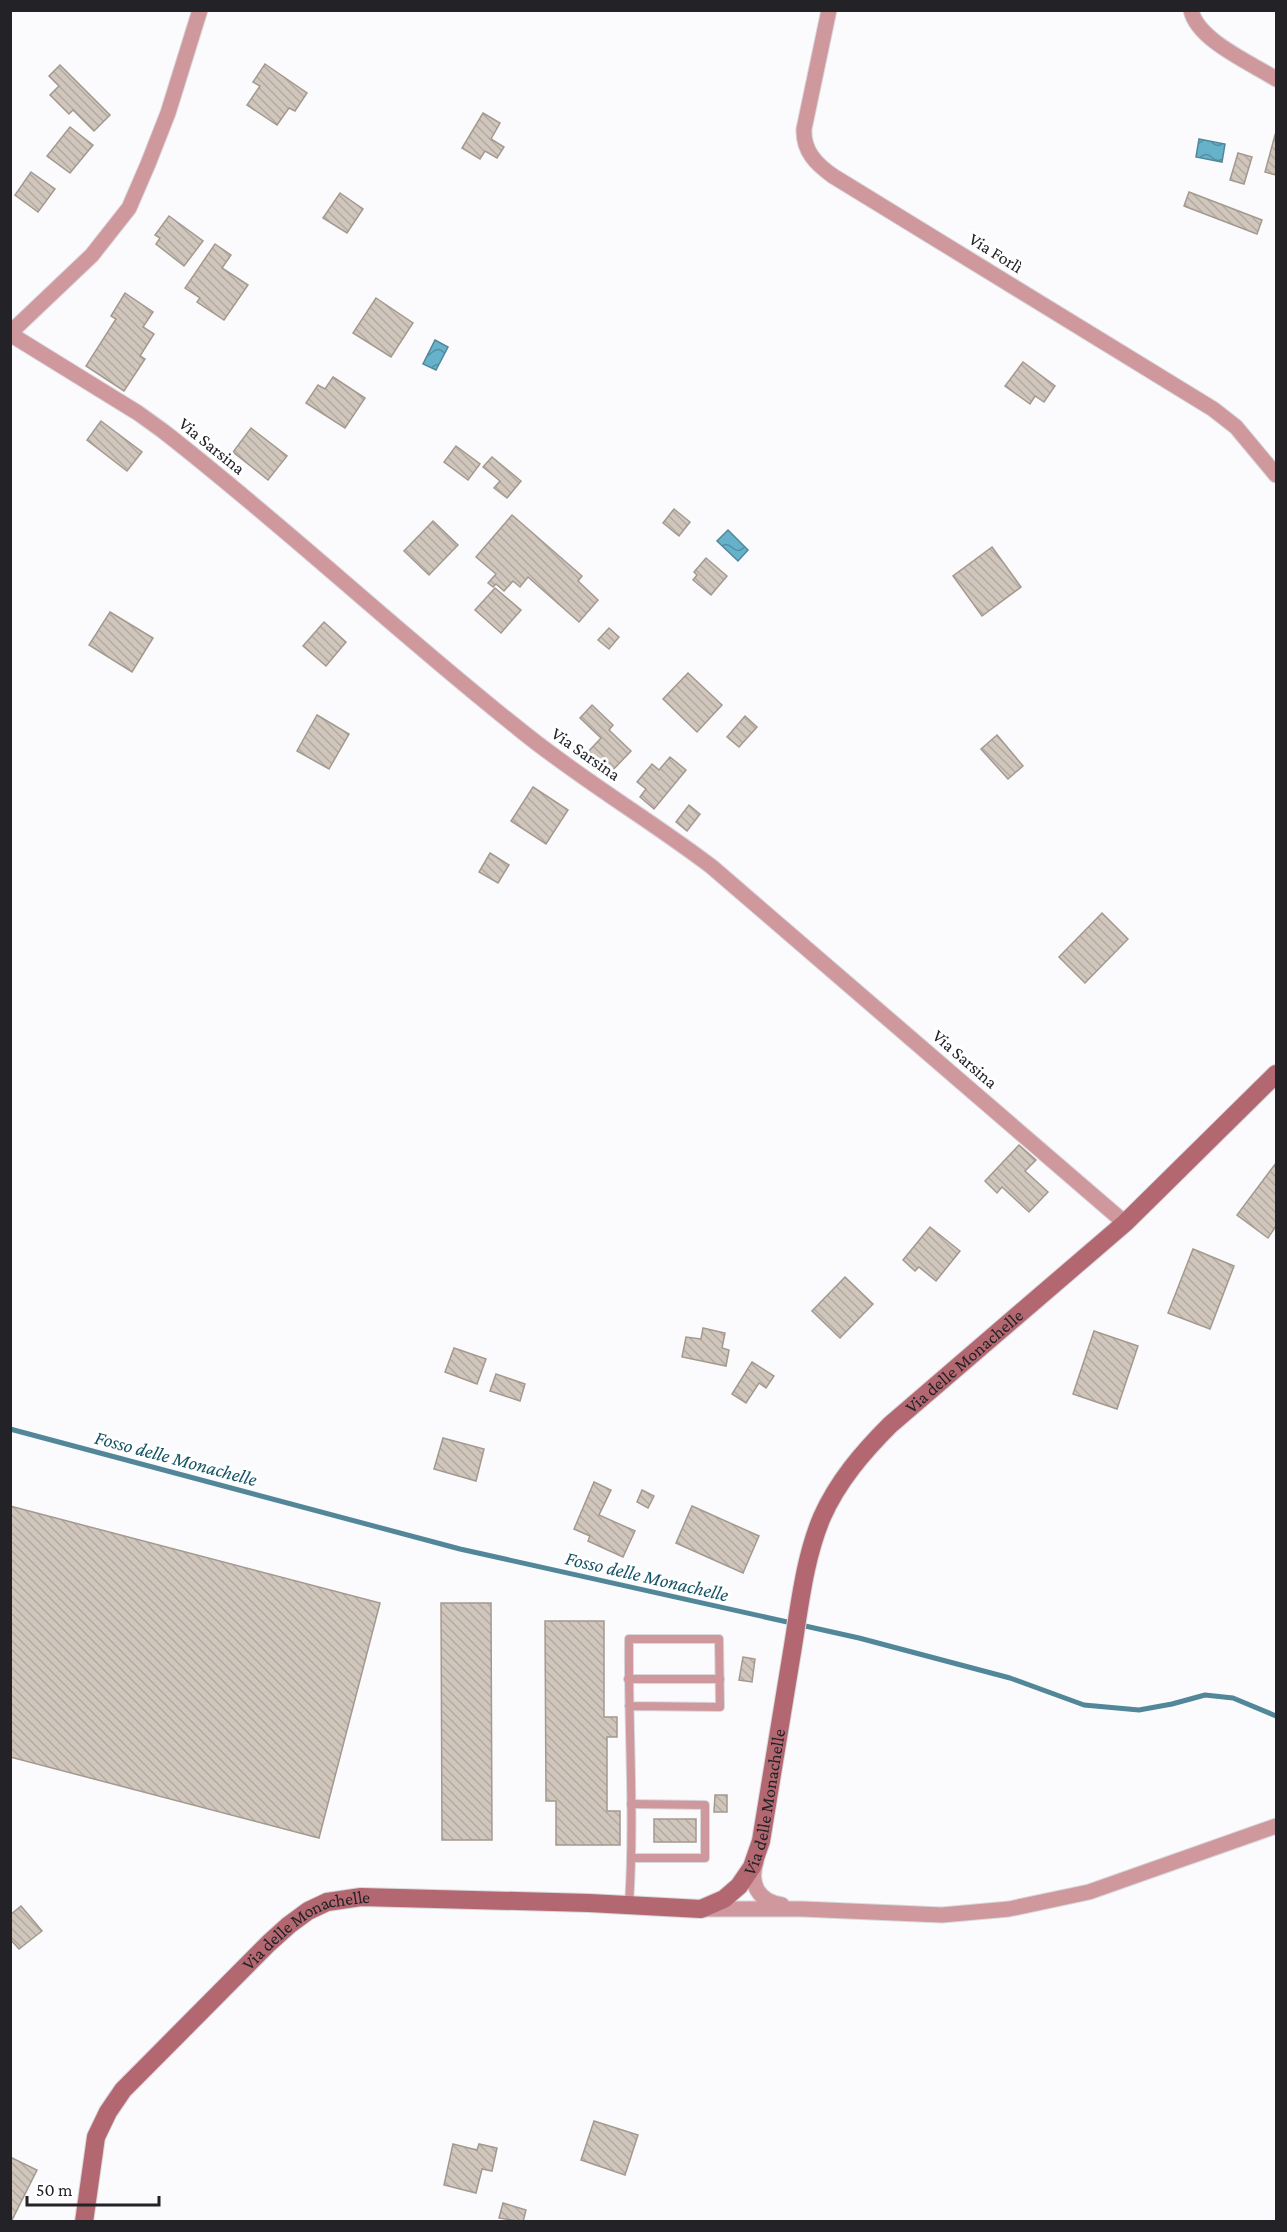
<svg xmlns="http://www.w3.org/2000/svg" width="1287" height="2232" font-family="'Crimson Pro',serif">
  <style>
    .water { fill: url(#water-waves); stroke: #528799; stroke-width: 1.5 }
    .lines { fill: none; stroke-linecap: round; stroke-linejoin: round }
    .stream { stroke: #528799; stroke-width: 5 }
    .building { fill: url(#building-back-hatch); stroke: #a3998f; stroke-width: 1.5 }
    .lane-casing { stroke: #d8d7db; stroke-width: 10 }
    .street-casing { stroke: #d8d7db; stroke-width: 17 }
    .secondary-casing { stroke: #d8d7db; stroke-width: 20 }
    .lane { stroke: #ce989d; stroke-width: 8 }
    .street { stroke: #ce989d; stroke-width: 15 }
    .secondary { stroke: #b36871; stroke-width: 18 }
    .labels { text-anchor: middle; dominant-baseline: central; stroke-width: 6; stroke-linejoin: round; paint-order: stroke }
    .street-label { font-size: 18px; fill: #232227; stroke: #fff }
    .water-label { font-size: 20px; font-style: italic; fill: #155466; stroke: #fff }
  </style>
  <defs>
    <pattern id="water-waves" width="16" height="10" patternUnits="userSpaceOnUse" patternTransform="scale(1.5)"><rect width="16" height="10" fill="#66b2ca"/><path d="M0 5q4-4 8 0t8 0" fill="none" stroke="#5490a4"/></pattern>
    <pattern id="building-back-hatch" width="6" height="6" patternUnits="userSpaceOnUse" patternTransform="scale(1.5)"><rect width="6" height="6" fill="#d0c6bc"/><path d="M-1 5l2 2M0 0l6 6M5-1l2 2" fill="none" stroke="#b2aaa2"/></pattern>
  </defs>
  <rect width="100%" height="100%" fill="#fbfafd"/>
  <g class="water">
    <polygon points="1199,139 1225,144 1222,162 1196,157"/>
    <polygon points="435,340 448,347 436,370 423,364"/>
    <polygon points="728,530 748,550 738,561 717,541"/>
  </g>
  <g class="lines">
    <polyline class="stream" points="10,1429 460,1549 859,1638 1010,1678 1084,1705 1139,1710 1172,1704 1205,1695 1233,1698 1276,1716"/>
  </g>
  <g class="building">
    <polygon points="265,64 307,93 295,111 289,108 277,125 247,105 260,86 253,82"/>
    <polygon points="60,65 110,115 94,131 73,110 69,114 50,95 59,86 49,76"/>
    <polygon points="483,113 500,123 491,139 504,147 497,158 485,151 480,159 462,148"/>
    <polygon points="70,127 93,145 70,173 47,156"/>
    <polygon points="1275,135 1276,136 1276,175 1265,172"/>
    <polygon points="1238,153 1252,157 1244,184 1230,180"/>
    <polygon points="31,172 55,189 38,212 15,195"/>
    <polygon points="1189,192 1262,220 1257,234 1184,206"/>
    <polygon points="340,193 363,209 347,233 323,218"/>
    <polygon points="169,216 203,241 184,266 156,244 160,238 155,235"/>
    <polygon points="215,244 231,255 222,268 248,285 224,320 197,302 200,298 185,288"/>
    <polygon points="125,293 153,312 143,327 154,334 140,356 145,359 124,391 86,366 116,319 111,316"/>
    <polygon points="376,298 413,323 391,357 353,333"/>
    <polygon points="1023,362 1055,386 1044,402 1035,396 1030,404 1005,386"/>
    <polygon points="333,377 365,398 345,428 306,403 318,385 325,389"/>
    <polygon points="101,421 142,452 127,471 87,440"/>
    <polygon points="251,428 287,456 268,480 233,452"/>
    <polygon points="456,446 480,464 468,480 444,462"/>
    <polygon points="492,457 521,481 507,498 494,488 500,481 483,467"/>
    <polygon points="674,509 690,522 679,536 663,523"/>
    <polygon points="512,515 582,576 578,581 598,600 579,622 528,577 520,587 513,581 504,591 496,584 493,587 488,583 496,574 476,557"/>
    <polygon points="433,521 458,545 429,575 404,551"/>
    <polygon points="992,547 1021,587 982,616 953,576"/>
    <polygon points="706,558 727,576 711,595 693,580 697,575 694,572"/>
    <polygon points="495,588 521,610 501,633 475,610"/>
    <polygon points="110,612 153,638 132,672 89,645"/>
    <polygon points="324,622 346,642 326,666 303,646"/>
    <polygon points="609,628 619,637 609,649 598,640"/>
    <polygon points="688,673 722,705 697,732 663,699"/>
    <polygon points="592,705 613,725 609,730 631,751 609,774 587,753 601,738 580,718"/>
    <polygon points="317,715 349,734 329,769 297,751"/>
    <polygon points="745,716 757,727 739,747 727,737"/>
    <polygon points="997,735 1023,766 1008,779 981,749"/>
    <polygon points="670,757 686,770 654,809 640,797 646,789 637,782 652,764 659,770"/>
    <polygon points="533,787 568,810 546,844 511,821"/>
    <polygon points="689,805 700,814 687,831 676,822"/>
    <polygon points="490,853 509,865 498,883 479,872"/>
    <polygon points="1102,913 1128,939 1085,983 1059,957"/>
    <polygon points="1019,1145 1036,1160 1025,1171 1048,1192 1029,1212 1002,1187 997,1193 985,1181"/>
    <polygon points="1276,1163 1276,1226 1268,1238 1237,1215"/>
    <polygon points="930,1227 960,1251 936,1281 919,1267 915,1271 903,1260"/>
    <polygon points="1193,1249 1234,1266 1210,1329 1168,1313"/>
    <polygon points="845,1277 873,1304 840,1338 812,1311"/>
    <polygon points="703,1328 725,1333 722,1348 729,1350 726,1366 682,1357 686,1337 701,1339"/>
    <polygon points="1094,1331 1138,1346 1117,1409 1073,1394"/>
    <polygon points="454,1348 486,1359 477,1384 445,1372"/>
    <polygon points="752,1362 774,1376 766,1388 759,1383 746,1403 732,1394"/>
    <polygon points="496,1374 525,1384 520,1401 490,1391"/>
    <polygon points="443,1438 484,1449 476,1481 434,1469"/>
    <polygon points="594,1482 611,1490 599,1515 635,1531 623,1557 588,1541 590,1536 574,1529"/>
    <polygon points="642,1490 654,1496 648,1508 637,1502"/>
    <polygon points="10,1506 380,1603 319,1838 10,1757"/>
    <polygon points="692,1506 759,1536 743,1573 676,1543"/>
    <polygon points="441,1603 491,1603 492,1840 442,1840"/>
    <polygon points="545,1621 604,1621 604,1717 617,1717 617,1737 607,1737 607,1811 620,1811 620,1845 556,1845 556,1801 546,1801"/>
    <polygon points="743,1657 755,1659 752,1682 739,1680"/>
    <polygon points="715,1795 727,1795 727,1812 714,1812"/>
    <rect x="654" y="1819" width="42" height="23"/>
    <polygon points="21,1906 42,1931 19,1949 10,1939 10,1915"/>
    <polygon points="594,2121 638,2135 625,2175 581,2160"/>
    <polygon points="453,2144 477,2150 479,2144 497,2148 492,2171 482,2169 476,2193 444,2185"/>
    <polygon points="10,2157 37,2170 11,2222 10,2222"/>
    <polygon points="503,2203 526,2210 523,2222 499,2218"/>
  </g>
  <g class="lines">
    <g class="lane-casing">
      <g id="lane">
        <polyline points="628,1679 720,1679"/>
        <path d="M629,1706L720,1707L719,1639H629C628,1727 635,1816 629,1904"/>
        <polyline points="631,1804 705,1805 705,1858 632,1858"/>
      </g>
    </g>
    <g class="street-casing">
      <g id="street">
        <path d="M829,10L804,129C803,151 816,164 833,176L1213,409L1236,427L1276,475"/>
        <path d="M1191,10C1197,40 1251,63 1276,79"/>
        <polyline points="10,333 92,255 129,208 148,164 168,113 200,10"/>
        <path d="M10,334L138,413L163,431C285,526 398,633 519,729C580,779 649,819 712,867L1125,1223"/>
        <path d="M756,1862C749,1884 758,1901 782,1905"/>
        <polyline points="704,1909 802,1909 942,1915 1009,1909 1089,1892 1276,1826"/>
      </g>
    </g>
    <g class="secondary-casing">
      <g id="secondary">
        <path id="s1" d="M84,2222L96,2137L108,2112L123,2090L269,1943L289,1925L308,1911L327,1902L361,1897L589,1903L701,1909L724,1899L739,1886L752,1867L761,1841C772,1776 782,1711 793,1646C800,1603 805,1557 822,1517C838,1481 863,1452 890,1425L1125,1223L1276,1074"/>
      </g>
    </g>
    <use href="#lane" class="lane"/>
    <use href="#street" class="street"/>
    <use href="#secondary" class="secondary"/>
  </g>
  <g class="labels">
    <g class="street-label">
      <text transform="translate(996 253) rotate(32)">Via Forlì</text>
      <text transform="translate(212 446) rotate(39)">Via Sarsina</text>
      <text transform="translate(586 754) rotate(35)">Via Sarsina</text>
      <text transform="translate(965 1059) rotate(41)">Via Sarsina</text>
      <text stroke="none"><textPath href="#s1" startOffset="1432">Via delle Monachelle</textPath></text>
      <text stroke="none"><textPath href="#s1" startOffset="928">Via delle Monachelle</textPath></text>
      <text stroke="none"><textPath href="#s1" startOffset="388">Via delle Monachelle</textPath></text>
    </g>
    <g class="water-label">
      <text transform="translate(176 1458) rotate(15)">Fosso delle Monachelle</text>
      <text transform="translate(647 1576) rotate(13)">Fosso delle Monachelle</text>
    </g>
  </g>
  <rect width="1287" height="2232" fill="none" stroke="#232227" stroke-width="24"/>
  <path d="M27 2196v9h132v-9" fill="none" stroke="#232227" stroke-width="3"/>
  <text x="36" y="2196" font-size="18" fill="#232227" stroke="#ffffff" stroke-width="4.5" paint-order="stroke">50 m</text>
</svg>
